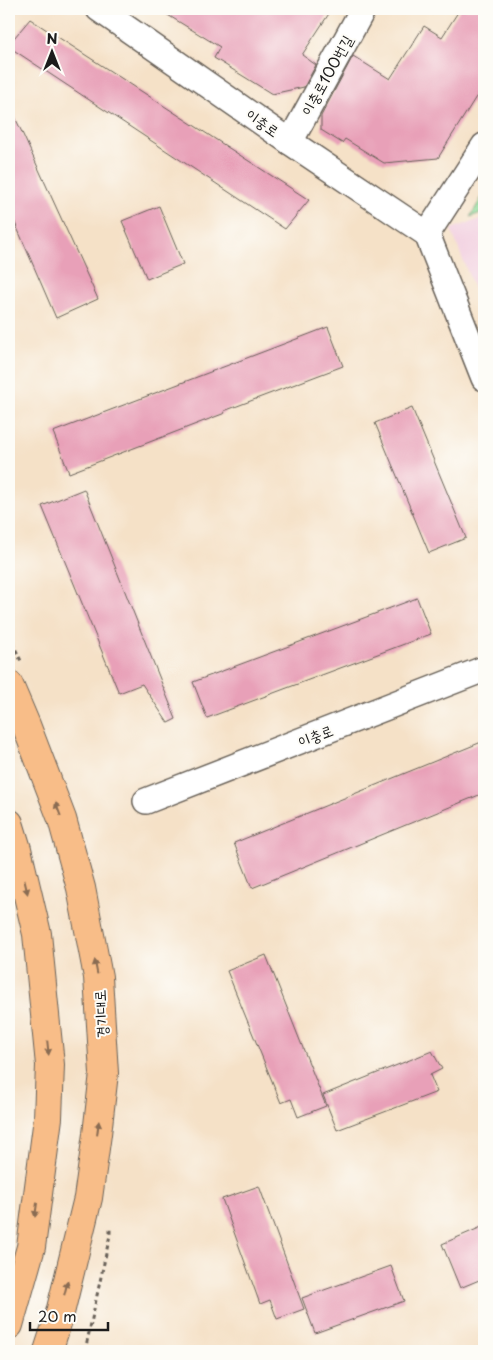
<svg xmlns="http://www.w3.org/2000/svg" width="493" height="1360" font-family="'Playpen Sans','Poor Story',sans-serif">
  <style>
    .built { fill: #f2cfe0 }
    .green { fill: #8edb99; stroke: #557c5a }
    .building { fill: #e8a0b8 }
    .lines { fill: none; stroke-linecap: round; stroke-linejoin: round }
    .minor-casing { stroke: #686158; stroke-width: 28 }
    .primary-casing { stroke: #686158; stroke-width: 30 }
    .path { stroke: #686158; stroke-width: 3; stroke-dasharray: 4 4; stroke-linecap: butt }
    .minor { stroke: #fff; stroke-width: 25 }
    .primary { stroke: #f8bd88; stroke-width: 28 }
    .oneway { fill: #8a6c52 }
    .labels { text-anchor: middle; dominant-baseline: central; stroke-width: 4; stroke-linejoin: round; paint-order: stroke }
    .street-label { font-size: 15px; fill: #1c1c1c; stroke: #fdfcf7 }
  </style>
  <rect width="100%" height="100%" fill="#fdfcf7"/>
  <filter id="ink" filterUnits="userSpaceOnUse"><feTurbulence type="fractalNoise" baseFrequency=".02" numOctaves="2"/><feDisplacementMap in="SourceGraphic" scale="10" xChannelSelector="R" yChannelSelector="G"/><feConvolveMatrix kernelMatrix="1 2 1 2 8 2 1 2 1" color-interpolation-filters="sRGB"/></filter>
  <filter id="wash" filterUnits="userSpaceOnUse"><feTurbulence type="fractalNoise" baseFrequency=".0096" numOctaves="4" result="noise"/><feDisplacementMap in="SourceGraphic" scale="20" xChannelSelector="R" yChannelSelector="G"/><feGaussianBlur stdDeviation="1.12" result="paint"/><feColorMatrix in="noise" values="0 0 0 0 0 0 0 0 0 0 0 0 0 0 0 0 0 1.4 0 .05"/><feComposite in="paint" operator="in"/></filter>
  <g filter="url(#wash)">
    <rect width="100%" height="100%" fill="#f5e1c7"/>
    <polygon class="built" points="484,218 484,315 451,229"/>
    <polygon class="green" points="484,194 484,212 470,217"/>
    <g id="blocks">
      <g class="building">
        <polygon points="158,9 332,9 302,55 316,65 304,87 272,94 214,58 220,47"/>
        <polygon points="460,9 484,9 484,84 438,158 384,163 345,139 342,143 321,130 321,116 353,56 390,79 424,26 442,37"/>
        <polygon points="30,19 309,200 285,229 9,47 9,44"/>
        <polygon points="9,104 98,299 56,318 9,209"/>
        <polygon points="159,206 183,264 147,279 122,221"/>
        <polygon points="328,327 343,366 224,411 225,413 69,473 53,432"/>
        <polygon points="412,408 466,538 429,553 375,423"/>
        <polygon points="84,489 176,719 168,723 142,684 119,693 42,506"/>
        <polygon points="417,598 431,634 207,718 193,682"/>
        <polygon points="484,741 484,793 252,888 234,843"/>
        <polygon points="266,955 326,1106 298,1117 291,1099 281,1103 227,971"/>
        <polygon points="432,1051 442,1069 430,1075 437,1092 337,1130 323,1095"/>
        <polygon points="259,1186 304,1309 277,1319 270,1300 260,1304 222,1199"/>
        <polygon points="484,1226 484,1278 460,1288 442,1244"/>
        <polygon points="391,1266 404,1301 315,1333 302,1298"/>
      </g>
    </g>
  </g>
  <g filter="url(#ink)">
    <use href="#blocks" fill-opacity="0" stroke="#686158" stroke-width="1"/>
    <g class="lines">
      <g class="minor-casing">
        <g id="minor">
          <polyline points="99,9 290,142 427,234 484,378"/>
          <polyline points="290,142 363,9"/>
          <polyline points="427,234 484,146"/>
          <polyline points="146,801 484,669"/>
        </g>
      </g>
      <g class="primary-casing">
        <g id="primary">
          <polyline points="9,685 26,725 62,819 81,888 98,977 104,1073 97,1134 88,1198 59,1317 48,1351"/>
          <polyline points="9,823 17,849 37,934 50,1065 48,1118 31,1247 9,1325"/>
        </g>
      </g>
      <g class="path">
        <polyline points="9,635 21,661"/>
        <polyline points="85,1351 110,1235 110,1228"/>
      </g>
      <use href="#minor" class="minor"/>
      <use href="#primary" class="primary"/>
    </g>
    <defs><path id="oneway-solid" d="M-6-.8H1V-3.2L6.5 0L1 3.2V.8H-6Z" transform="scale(1.25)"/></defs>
    <g class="oneway">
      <use href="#oneway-solid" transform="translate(58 809) rotate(-111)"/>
      <use href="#oneway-solid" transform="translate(26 887) rotate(77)"/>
      <use href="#oneway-solid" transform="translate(96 967) rotate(-101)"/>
      <use href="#oneway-solid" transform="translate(48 1048) rotate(84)"/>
      <use href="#oneway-solid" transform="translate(98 1128) rotate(-83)"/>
      <use href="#oneway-solid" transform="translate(36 1210) rotate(98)"/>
      <use href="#oneway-solid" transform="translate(66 1288) rotate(-76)"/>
    </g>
  </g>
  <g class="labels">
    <g class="street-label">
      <text transform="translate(326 75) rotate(-61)">이충로100번길</text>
      <text transform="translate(263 122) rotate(35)">이충로</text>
      <text transform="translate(315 735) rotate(-21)">이충로</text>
      <text transform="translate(100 1014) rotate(-93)">경기대로</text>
    </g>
  </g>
  <rect width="493" height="1360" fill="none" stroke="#fdfcf7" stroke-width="30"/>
  <g transform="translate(52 52)" stroke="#fdfcf7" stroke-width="4" paint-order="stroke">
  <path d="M0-4L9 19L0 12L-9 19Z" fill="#1c1c1c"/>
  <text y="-8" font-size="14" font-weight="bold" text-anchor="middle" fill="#1c1c1c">N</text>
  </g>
  <path d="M30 1322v8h78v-8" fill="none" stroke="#1c1c1c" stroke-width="2.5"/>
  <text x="38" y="1322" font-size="15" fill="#1c1c1c" stroke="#fdfcf7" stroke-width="4" paint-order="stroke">20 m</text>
</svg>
